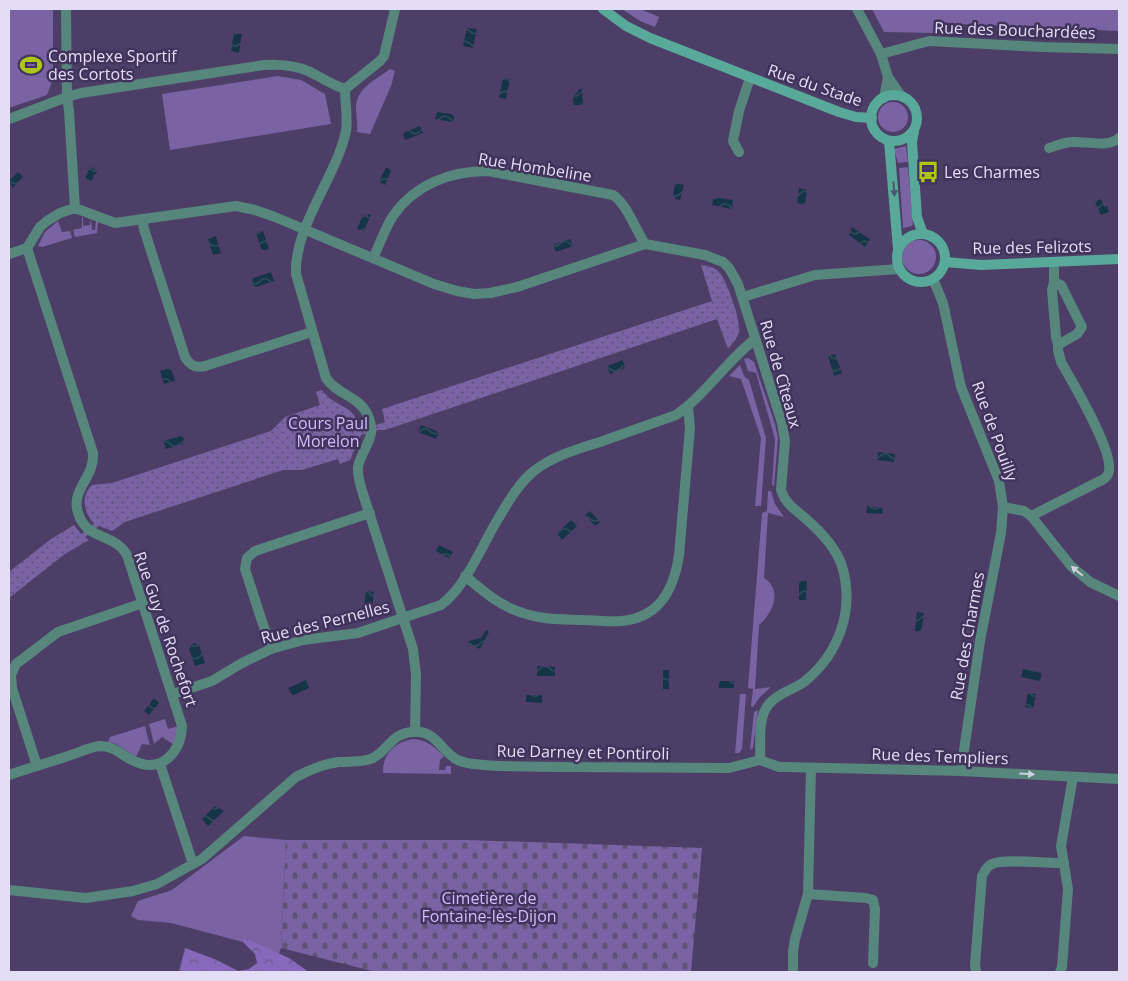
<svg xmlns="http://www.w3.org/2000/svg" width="1128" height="981" font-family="'Open Sans',sans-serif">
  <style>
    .grass { fill: #7963a3 }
    .forest { fill: url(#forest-crowns) }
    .cemetery { fill: url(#cemetery-stones) }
    .park { fill: url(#park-dots) }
    .water { fill: url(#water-waves) }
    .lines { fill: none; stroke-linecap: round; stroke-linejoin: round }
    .street { stroke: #56867c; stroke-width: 10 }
    .secondary { stroke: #58a999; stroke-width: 10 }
    .oneway { fill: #49566e }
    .oneway2 { fill: #cfd0e4 }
    .labels { text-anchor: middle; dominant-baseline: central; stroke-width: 5; stroke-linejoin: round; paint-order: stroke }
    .street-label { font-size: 16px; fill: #e4ddf6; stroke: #42335c }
    .poi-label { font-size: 16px; fill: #e4ddf6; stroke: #42335c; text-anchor: start }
    .park-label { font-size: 16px; fill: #d0bcfd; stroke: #42335c }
  </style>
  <defs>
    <pattern id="forest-crowns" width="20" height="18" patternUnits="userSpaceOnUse" patternTransform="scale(1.25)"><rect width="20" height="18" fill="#8669ba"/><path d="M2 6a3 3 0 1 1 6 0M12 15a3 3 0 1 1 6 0" fill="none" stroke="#6c598d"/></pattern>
    <pattern id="cemetery-stones" width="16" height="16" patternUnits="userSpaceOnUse" patternTransform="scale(1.25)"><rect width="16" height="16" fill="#7963a3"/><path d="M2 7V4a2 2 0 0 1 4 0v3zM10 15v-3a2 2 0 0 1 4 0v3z" fill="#5e5276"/></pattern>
    <pattern id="park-dots" width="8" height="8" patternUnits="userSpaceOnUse" patternTransform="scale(1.25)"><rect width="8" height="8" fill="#7963a3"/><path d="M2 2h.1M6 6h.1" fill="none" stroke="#5e5276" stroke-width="1.8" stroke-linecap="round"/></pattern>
    <pattern id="water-waves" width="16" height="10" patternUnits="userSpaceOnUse" patternTransform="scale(1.25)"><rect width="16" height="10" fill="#163447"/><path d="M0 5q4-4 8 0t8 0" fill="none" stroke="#385162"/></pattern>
  </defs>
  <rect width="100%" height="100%" fill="#4c3e67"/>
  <g class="grass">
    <polygon points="9,9 53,9 53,79 47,95 9,108"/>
    <polygon points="622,9 640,9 659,17 655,27 640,21"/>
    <polygon points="872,9 1119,9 1119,31 935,23 934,33 884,32"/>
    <path d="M390,69L395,71L391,86L370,134L357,132C358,123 356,116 356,107C357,87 376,80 390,69Z"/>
    <polygon points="278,76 301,80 325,94 331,124 170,150 162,94"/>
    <circle cx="893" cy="117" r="15"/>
    <polygon points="906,146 908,162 898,163 894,149"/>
    <polygon points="908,167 913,224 912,226 903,228 899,168"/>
    <polygon points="82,217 83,217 83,226 90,225 91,219 92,230 95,230 96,221 98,222 97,233 75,237 73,230 82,228"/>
    <polygon points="58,221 62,232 70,231 72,238 42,247 38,246 45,232"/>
    <circle cx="919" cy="257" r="17"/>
    <polygon points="748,358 754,362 775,424 778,438 774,486 772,485 775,439 756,373 748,371 744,359"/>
    <polygon points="740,365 744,376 749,380 766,438 761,506 755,506 761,438 741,379 729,376"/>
    <path d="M768,491H771L775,504L784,517L768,513L764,578C783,590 773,613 759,625L755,689L771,687L760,697L753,707L751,706L753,689L748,688L762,513L767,511Z"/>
    <polygon points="740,694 746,694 742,749 739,753 735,753"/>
    <polygon points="758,710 753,748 750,750 754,712"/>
    <polygon points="165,719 168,729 178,726 177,735 173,744 162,737 154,744 149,724"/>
    <polygon points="145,726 150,745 142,744 136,757 116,744 108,742 110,737"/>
    <path d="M413,739C428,740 434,747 444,756L440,760L439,770H445L446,766H451V774L383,773C382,754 395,742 413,739Z"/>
    <polygon points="244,836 286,840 281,948 279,954 246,939 243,942 171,923 138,920 131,916 138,901 172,890"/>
  </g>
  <polygon class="forest" points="245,938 289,958 309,972 179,972 185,948 217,960 238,971 249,969 257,963 255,954 243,942"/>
  <polygon class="cemetery" points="286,840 468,840 702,848 691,972 376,972 281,948"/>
  <path class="park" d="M701,265C708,266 714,267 719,272C727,280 741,321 739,332C737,339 732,344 728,349L717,319L385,430H379L361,435L350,460L340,464L338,459L302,470H283L125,522L112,531L99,526L85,537L89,540L65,554L9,598V572L51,539L74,525L81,534L94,524C84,512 80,497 92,485L112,483L271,431L285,417L320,405L316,392L322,390C337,410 353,402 361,430L385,422L382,409L712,301Z"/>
  <g class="water">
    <polygon points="467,28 477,29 473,48 463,46"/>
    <polygon points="234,33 242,34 239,53 231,51"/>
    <polygon points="503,78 510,79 506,99 499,98"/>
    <polygon points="579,89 582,89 583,105 574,105 573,101 574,95 577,93"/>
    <polygon points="437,112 451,114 454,116 453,122 435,119"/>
    <polygon points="420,126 423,133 405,140 403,133"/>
    <polygon points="90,167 96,170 97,173 94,175 91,182 85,179"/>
    <polygon points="387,167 391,171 385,185 379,182 385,169"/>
    <polygon points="18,172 23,177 13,188 9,181"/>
    <polygon points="675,183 684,185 680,200 675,199 675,197 673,196"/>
    <polygon points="799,188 807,190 805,205 797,203"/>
    <polygon points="720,198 733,200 732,209 712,205 713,199"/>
    <polygon points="1101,199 1104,207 1107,206 1109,212 1101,215 1095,202"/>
    <polygon points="368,214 371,215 364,231 357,229 363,215 367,217"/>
    <polygon points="852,227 870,239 865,247 849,235"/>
    <polygon points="263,231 269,249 265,250 261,249 256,233"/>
    <polygon points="216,236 221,253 213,255 208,239"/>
    <polygon points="570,239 573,246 556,252 553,245"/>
    <polygon points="271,272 274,281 256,287 252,284 253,278"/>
    <polygon points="835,354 842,373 834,376 828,356"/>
    <polygon points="623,360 625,368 610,374 607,366"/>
    <polygon points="171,368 175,381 164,384 160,371"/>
    <polygon points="421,425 439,432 436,439 418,432"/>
    <polygon points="181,436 184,438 183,444 166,449 163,441"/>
    <polygon points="878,452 895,454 894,462 877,460"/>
    <polygon points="867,506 883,508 882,514 866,513"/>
    <polygon points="590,511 600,522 595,526 585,515"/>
    <polygon points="571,520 577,526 562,540 557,533"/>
    <polygon points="439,545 453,552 449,558 436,551"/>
    <polygon points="799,581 807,581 806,600 799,600"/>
    <polygon points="366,591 374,592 372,608 369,611 364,607"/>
    <polygon points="917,612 924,613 921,632 915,631"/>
    <polygon points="486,630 489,632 480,649 467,643 468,641 481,638"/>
    <polygon points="196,643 197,646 199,645 205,663 195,666 189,649 191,648 190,645"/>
    <polygon points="537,666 555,667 555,676 537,676"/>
    <polygon points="1023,669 1042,673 1040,681 1021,677"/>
    <rect x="663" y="670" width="6" height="19"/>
    <polygon points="306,680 309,688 292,696 288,688"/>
    <rect x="719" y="681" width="15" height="7"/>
    <polygon points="1028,693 1036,694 1033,709 1025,707"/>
    <polygon points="526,695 542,695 542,703 526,702"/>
    <polygon points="154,698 159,703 149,715 144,711"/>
    <polygon points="215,806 224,811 208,826 202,819"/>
  </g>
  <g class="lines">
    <g class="street">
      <polyline points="66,9 67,97 69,111 75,208"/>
      <polyline points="857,9 881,54 888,77 902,97"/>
      <polyline points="881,54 929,41 1042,47 1119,49"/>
      <path d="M345,89C345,102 348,118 346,131C336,178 294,226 296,274L326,378C337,395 360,396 368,416C378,438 362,447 358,467C357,477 361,487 364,497L413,649L416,675L415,732"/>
      <polyline points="345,89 380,61 384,56 395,9"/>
      <polyline points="884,98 888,77"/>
      <path d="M9,119L67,97L81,93L264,65C279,64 294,65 308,71C321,77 332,85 345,89"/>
      <path d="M1049,148C1056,146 1064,142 1072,142C1086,141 1109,148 1119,138"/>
      <polyline points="739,152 733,141 739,111 750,78"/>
      <path d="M142,219L144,229L185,357C190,366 196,368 205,366L312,332"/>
      <path d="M9,254L27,248L40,227L47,221L60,213L75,208L115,223L236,206L255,210L275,217L434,284L457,291L474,294L490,293L517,287L645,244L705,255L723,262L729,268L738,284L782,423L785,441L781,490C786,505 795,509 805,518C820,531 836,547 842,566C855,610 839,654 804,682C793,690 778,693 769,704C757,718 761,743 760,760"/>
      <path d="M373,258C380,244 385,228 393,216C415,184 451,171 488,171L613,195C626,203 636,230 645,244"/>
      <polyline points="1054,262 1054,282"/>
      <polyline points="933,279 943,303 961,387 999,481 1003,507 1001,533 980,641 961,771"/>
      <polygon points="1054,282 1061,285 1082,327 1077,334 1058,345 1056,337 1052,290"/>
      <polyline points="743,297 815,275 899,269"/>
      <polyline points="1003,507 1024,511 1031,516 1071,566 1090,582 1119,596"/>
      <path d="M1031,516L1102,480C1106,478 1108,476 1109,471C1113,450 1073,383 1061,362L1058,350V345"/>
      <path d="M465,576C480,588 494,601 512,609C538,620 556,619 583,620C596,620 609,622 621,621C660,618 674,589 679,555L690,428L688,407"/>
      <polyline points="271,649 245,569 247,558 255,551 370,513"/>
      <path d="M173,694L212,681L242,663L271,649L303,640L358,633L441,605C466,587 482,545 498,519C508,502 519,483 534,471C553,456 578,449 600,442C625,433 651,424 676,415C706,394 726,362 755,339"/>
      <polyline points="760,760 779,767 786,767 961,771 1119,779"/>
      <polyline points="160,764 193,864"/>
      <polyline points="37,766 12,688 11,675 16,664 58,632 143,603"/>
      <path d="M9,775C29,768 50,762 71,755C80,752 90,747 100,746C115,746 122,756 134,761C162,774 181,752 182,726L127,555C115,534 90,540 80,518C67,490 95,480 93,453L27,248"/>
      <path d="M9,890L86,898L133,891L157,884L202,859L296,777C309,770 323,764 339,762C350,761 363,763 373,758C389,750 391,733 413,732C434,730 439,747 453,757C459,762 466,763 474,764C505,768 538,766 569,767C622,767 676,768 729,768L760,760"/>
      <polyline points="808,894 866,898 873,900 875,909 873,963"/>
      <polyline points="793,972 793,952 795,939 808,894 811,768"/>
      <path d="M976,972L975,965L982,876C985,871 986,867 992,864C1003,858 1048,864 1064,863"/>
      <polyline points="1060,972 1062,967 1068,889 1061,846 1073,777"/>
    </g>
    <g class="secondary">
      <polyline points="603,9 626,26 650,38 839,112 856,117 872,118"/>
      <circle cx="894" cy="118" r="23"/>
      <polyline points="914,131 912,142 917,217 923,234"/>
      <polyline points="889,141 898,249"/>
      <circle cx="921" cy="258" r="24"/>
      <polyline points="945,262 981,265 1119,259"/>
    </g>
  </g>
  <defs><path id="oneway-solid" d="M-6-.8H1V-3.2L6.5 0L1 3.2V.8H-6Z" transform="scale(1.25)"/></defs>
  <use class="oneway" href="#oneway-solid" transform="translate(894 189) rotate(86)"/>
  <g class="oneway2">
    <use href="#oneway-solid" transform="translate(1077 571) rotate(-140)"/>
    <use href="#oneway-solid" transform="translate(1027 774) rotate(3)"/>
  </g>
  <defs>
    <g id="stadium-bare" transform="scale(1.725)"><path d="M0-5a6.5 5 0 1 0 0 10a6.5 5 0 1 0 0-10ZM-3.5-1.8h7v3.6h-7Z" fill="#acc613" stroke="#42335c" stroke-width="2.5" paint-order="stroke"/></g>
    <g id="bus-bare" transform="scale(1.725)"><path d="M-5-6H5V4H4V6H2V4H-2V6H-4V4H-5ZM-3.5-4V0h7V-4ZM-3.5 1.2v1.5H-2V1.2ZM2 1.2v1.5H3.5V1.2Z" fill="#acc613" stroke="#42335c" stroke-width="2.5" paint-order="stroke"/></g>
  </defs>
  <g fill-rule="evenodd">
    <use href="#stadium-bare" x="31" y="65"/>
    <use href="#bus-bare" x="928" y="172"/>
  </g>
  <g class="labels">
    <g class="street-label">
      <text transform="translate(1015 30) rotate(2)">Rue des Bouchardées</text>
      <text transform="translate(815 85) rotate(19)">Rue du Stade</text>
      <text transform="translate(535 167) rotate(9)">Rue Hombeline</text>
      <text transform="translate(1032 247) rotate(-1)">Rue des Felizots</text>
      <text transform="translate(781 374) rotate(74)">Rue de Cîteaux</text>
      <text transform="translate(995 431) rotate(70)">Rue de Pouilly</text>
      <text transform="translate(325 622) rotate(-14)">Rue des Pernelles</text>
      <text transform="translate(166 629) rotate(71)">Rue Guy de Rochefort</text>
      <text transform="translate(967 636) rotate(-80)">Rue des Charmes</text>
      <text transform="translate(583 752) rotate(1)">Rue Darney et Pontiroli</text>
      <text transform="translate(940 756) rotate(2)">Rue des Templiers</text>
    </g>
    <g class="poi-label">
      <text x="48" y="56">Complexe Sportif<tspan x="48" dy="18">des Cortots</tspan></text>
      <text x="944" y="172">Les Charmes</text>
    </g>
    <g class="park-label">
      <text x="328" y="423">Cours Paul<tspan x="328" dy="18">Morelon</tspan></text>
      <text x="489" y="898">Cimetière de<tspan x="489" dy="18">Fontaine-lès-Dijon</tspan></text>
    </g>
  </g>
  <rect width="1128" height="981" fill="none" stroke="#e4ddf6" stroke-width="20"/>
</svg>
